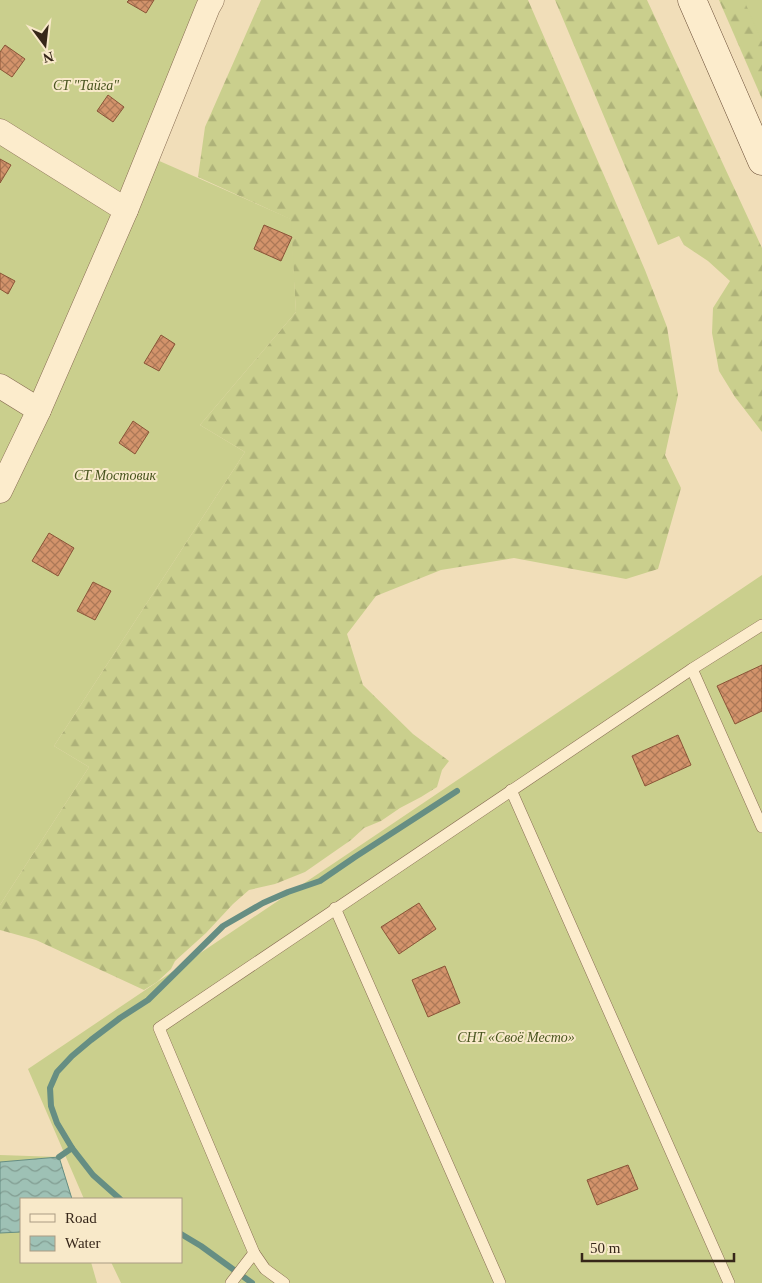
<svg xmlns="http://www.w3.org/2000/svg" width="762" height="1283" font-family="Georgia,serif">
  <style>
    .forest { fill: url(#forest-firs) }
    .garden { fill: #cacf8d }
    .water { fill: url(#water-waves); stroke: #668e83 }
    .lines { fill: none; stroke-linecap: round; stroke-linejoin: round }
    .stream { stroke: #668e83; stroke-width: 6 }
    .building { fill: url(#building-cross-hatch); stroke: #895437 }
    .service-casing { stroke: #886d53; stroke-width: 12 }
    .minor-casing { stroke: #886d53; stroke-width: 25 }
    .secondary-casing { stroke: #6a4e36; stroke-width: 29 }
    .service { stroke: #fceccc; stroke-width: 11 }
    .minor { stroke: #fceccc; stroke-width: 24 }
    .secondary { stroke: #fceccc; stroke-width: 28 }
    .labels { text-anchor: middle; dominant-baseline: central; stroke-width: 4; stroke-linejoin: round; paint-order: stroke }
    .park-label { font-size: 14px; font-style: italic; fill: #48541e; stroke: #f8e9c9 }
  </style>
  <defs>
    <pattern id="forest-firs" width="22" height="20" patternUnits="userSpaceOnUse" patternTransform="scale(1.25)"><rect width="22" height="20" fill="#cacf8d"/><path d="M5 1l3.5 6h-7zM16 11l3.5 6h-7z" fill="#aeb279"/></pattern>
    <pattern id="water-waves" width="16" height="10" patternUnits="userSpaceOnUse" patternTransform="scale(1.25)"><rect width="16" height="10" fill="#9ec1b5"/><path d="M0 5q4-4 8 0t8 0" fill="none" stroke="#829d92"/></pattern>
    <pattern id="building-cross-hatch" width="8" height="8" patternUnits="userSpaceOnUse" patternTransform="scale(1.25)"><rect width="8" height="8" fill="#d3936b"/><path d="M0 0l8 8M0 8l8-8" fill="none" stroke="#ac7857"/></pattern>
  </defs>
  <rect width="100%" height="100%" fill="#f1deb9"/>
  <g class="forest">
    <polygon points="261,0 528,0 645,270 667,327 678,395 665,455 681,488 658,569 626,579 514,558 441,570 376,596 347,634 363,685 413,734 449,761 442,770 437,787 421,797 400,808 381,821 364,828 351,840 305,872 275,884 249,890 233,904 206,933 175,961 171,969 157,982 144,990 36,940 0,930 0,905 89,767 54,746 245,452 200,425 296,312 290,219 198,177 205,127"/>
    <polygon points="555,0 647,0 762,248 762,432 735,397 719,371 712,333 713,308 730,281 708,261 684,245 679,236 658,245"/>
    <polygon points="719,0 755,0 762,15 762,99"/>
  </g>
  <g class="garden">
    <polygon points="0,0 197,0 208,7 148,156 291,219 296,312 200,425 245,452 54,746 89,767 0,905"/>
    <polygon points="744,0 762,0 762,42"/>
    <polygon points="762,575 762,1283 121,1283 111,1262 181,1262 181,1199 84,1199 28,1069"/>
    <polygon points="0,1155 59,1157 72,1199 21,1199 21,1262 91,1262 97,1283 0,1283"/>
  </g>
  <polygon class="water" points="59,1157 72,1199 21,1199 21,1232 0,1233 0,1162"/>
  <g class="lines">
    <g class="stream">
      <polyline points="59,1157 72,1148"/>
      <polyline points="120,1199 93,1175 72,1148 57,1123 51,1106 50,1088 57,1072 72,1056 91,1040 120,1018 148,1000 223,926 263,903 288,892 320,881 355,857 457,791"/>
      <polyline points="181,1234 201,1246 252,1283"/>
    </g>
  </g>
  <g class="building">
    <polygon points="129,0 154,0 146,13 127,2"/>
    <polygon points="5,45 25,59 12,77 0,69 0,52"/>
    <polygon points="108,95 124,107 113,122 97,111"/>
    <polygon points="0,159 11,165 0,183"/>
    <polygon points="264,225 292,237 281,261 254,249"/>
    <polygon points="0,273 15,281 8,294 0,289"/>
    <polygon points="161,335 175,344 159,371 144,363"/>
    <polygon points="133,421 149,432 135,454 119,443"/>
    <polygon points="49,533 74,548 58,576 32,561"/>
    <polygon points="93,582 111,591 95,620 77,611"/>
    <polygon points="762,665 762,711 735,724 717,686"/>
    <polygon points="678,735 691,765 645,786 632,756"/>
    <polygon points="419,903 436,929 399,954 381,927"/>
    <polygon points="445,966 460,1003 428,1017 412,980"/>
    <polygon points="628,1165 638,1189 597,1205 587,1180"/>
  </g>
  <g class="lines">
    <g class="service-casing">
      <g id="service">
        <polyline points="692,669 762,827"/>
        <polyline points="511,790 729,1283"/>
        <polyline points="335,908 500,1283"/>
        <polyline points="231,1283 254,1253"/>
        <polyline points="284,1283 265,1269 254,1253 159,1028 692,669 762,625"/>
      </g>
    </g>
    <g class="minor-casing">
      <g id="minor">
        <polyline points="0,131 126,210"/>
        <polyline points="0,386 39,410"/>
        <polyline points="0,491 39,410 126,210 208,7 212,0"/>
      </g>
    </g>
    <g class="secondary-casing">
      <polyline id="secondary" points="692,0 762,161"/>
    </g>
    <use href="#service" class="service"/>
    <use href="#minor" class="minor"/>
    <use href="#secondary" class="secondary"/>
  </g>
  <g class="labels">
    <g class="park-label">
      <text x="86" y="85">СТ "Тайга"</text>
      <text x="115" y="475">СТ Мостовик</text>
      <text x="516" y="1037">СНТ «Своё Место»</text>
    </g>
  </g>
  <rect x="20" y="1198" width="162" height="65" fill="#f8e9c9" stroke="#aa9b83"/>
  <rect x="30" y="1214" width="25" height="8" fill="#fceccc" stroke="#aa9b83"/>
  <text x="65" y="1223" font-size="15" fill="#362619">Road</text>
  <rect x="30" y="1236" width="25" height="15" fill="url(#water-waves)" stroke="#aa9b83"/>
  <text x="65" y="1248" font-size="15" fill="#362619">Water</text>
  <g transform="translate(45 45) rotate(165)" stroke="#f8e9c9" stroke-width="4" paint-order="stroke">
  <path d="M0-4L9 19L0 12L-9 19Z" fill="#362619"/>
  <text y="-8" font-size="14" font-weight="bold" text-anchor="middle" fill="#362619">N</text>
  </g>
  <path d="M582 1253v8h152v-8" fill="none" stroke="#362619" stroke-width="2.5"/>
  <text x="590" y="1253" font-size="15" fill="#362619" stroke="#f8e9c9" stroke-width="4" paint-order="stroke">50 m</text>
</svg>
